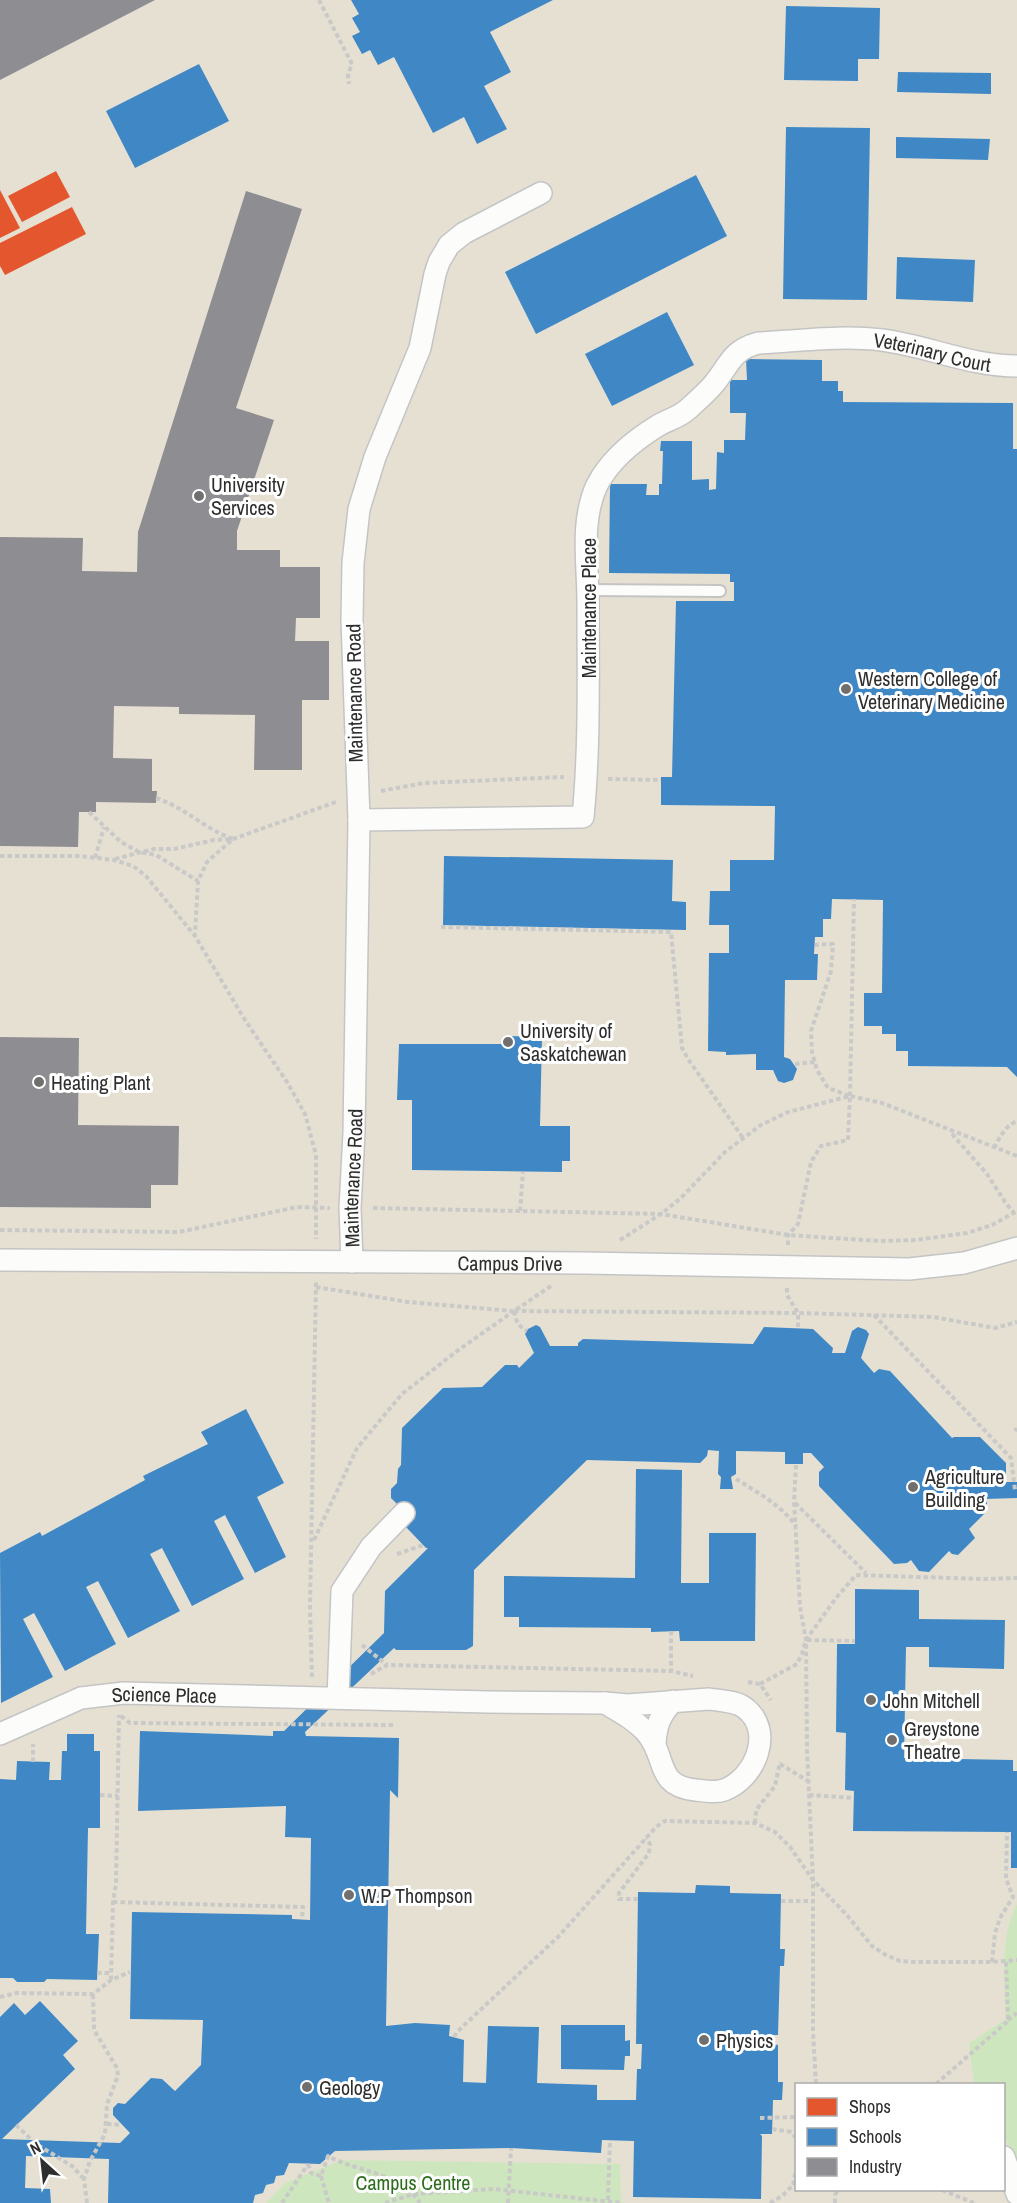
<svg xmlns="http://www.w3.org/2000/svg" width="1017" height="2203" font-family="'Archivo Narrow',sans-serif">
  <style>
    .education { fill: #e6e0d3; fill-rule: evenodd }
    .green { fill: #cee6be }
    .shops { fill: #e4572e }
    .schools { fill: #3f88c5 }
    .industry { fill: #8d8d92 }
    .lines { fill: none; stroke-linecap: round; stroke-linejoin: round }
    .lane-casing { stroke: #c5c4c5; stroke-width: 14 }
    .street-casing { stroke: #c5c4c5; stroke-width: 24 }
    .path { stroke: #c9c9c8; stroke-width: 4; stroke-dasharray: 4.5 3; stroke-linecap: butt }
    .lane { stroke: #fcfcfb; stroke-width: 10 }
    .street { stroke: #fcfcfb; stroke-width: 21 }
    .poi-dot { fill: #706f6e; stroke: #fff; stroke-width: 2 }
    .labels { text-anchor: middle; dominant-baseline: central; stroke-width: 6; stroke-linejoin: round; paint-order: stroke }
    .street-label { font-size: 20px; fill: #2e2e2e; stroke: #fff }
    .poi-label { font-size: 20px; fill: #2e2e2e; stroke: #fff; text-anchor: start }
    .park-label { font-size: 20px; fill: #2c6e1b; stroke: #fff }
  </style>
  <rect width="100%" height="100%" fill="#ece8e4"/>
  <path class="education" d="M0,0H1017V2203H0ZM796,2084H1004V2190H796Z"/>
  <g class="green">
    <path d="M1017,1904V2160L1004,2137V2084H974L969,2043L1006,2019C1005,1983 999,1936 1017,1904Z"/>
    <polygon points="342,2160 620,2164 621,2202 626,2203 266,2203 287,2182"/>
  </g>
  <g class="shops">
    <polygon points="56,171 70,197 22,222 8,196"/>
    <polygon points="0,190 20,228 0,238"/>
    <polygon points="72,207 86,234 5,275 0,266 0,243"/>
  </g>
  <g class="schools">
    <polygon points="351,0 553,0 490,32 511,72 484,86 507,129 477,144 464,117 433,133 394,57 378,65 370,50 362,54 352,36 360,32 352,18 359,14"/>
    <polygon points="786,6 880,8 879,59 858,59 858,81 784,80"/>
    <polygon points="199,64 229,121 135,168 106,111"/>
    <polygon points="898,72 991,73 991,94 897,92"/>
    <polygon points="786,127 870,128 867,300 783,299"/>
    <polygon points="896,137 990,139 988,160 896,158"/>
    <polygon points="696,175 727,236 536,334 505,272"/>
    <polygon points="897,257 975,260 973,302 896,299"/>
    <polygon points="667,312 694,365 612,406 585,354"/>
    <polygon points="746,359 822,360 822,381 838,381 838,391 843,391 843,402 1013,403 1013,449 1017,449 1017,1077 1007,1067 908,1066 908,1051 896,1051 896,1034 882,1034 882,1026 864,1026 864,993 882,993 883,900 832,899 831,919 823,919 823,937 815,937 814,954 818,954 817,980 785,980 784,1057 790,1059 797,1069 793,1080 784,1083 778,1081 773,1070 756,1070 756,1054 726,1055 726,1052 708,1051 709,953 729,953 729,925 709,925 710,891 730,891 730,860 774,860 775,806 661,805 661,777 672,777 676,601 734,601 734,582 730,582 730,574 609,573 610,484 647,484 646,495 659,495 659,484 662,484 663,451 660,451 661,441 692,441 692,480 709,479 709,490 716,489 717,452 724,453 724,440 745,440 746,413 730,413 730,380 747,380"/>
    <polygon points="444,856 673,860 672,901 686,902 686,930 443,925"/>
    <polygon points="505,1036 542,1037 540,1126 570,1126 570,1161 562,1161 562,1172 412,1170 412,1100 397,1100 399,1044 505,1044"/>
    <polygon points="536,1325 540,1327 550,1346 578,1346 578,1343 583,1339 753,1344 764,1327 813,1329 833,1348 832,1353 845,1353 852,1331 858,1327 866,1330 869,1334 861,1358 874,1373 879,1369 890,1371 952,1438 954,1437 980,1437 1006,1463 1006,1482 1017,1482 1017,1498 985,1499 987,1501 987,1511 969,1529 975,1538 958,1555 952,1554 949,1551 929,1572 919,1571 911,1560 907,1563 894,1564 819,1486 819,1472 824,1467 811,1453 803,1453 803,1464 785,1464 785,1452 736,1451 736,1474 731,1477 733,1489 720,1489 721,1477 718,1474 719,1451 708,1450 707,1456 700,1463 587,1460 474,1570 473,1646 466,1650 396,1650 394,1648 305,1732 306,1736 399,1738 398,1798 390,1790 386,2026 415,2023 450,2025 449,2036 464,2040 463,2082 486,2083 488,2026 539,2027 537,2083 597,2085 597,2100 636,2100 637,2069 641,2069 642,2044 636,2044 638,1892 695,1893 696,1885 730,1886 730,1893 781,1894 780,1949 785,1949 784,1966 780,1966 778,2035 773,2035 772,2044 778,2045 778,2082 783,2082 782,2100 773,2100 772,2134 760,2134 762,2136 761,2199 633,2197 634,2141 602,2140 601,2153 511,2148 335,2151 320,2164 289,2163 284,2175 276,2176 274,2183 266,2185 263,2193 255,2195 253,2203 108,2203 109,2159 26,2156 25,2188 50,2189 51,2203 0,2203 0,2017 14,2003 25,2015 40,2001 78,2041 63,2055 75,2069 2,2139 120,2143 130,2133 113,2115 113,2108 118,2103 125,2104 151,2078 162,2079 175,2091 201,2065 203,2020 130,2019 132,1912 292,1915 292,1919 310,1920 311,1838 285,1837 286,1806 138,1811 140,1731 273,1736 273,1731 284,1731 384,1633 385,1591 428,1548 426,1548 406,1527 406,1520 410,1517 391,1498 391,1489 397,1483 398,1469 401,1465 402,1428 443,1388 482,1387 505,1365 517,1365 519,1368 534,1353 525,1334 528,1329"/>
    <polygon points="246,1409 284,1483 257,1497 286,1557 255,1573 225,1515 214,1521 244,1579 192,1606 162,1548 150,1554 180,1611 128,1638 98,1581 86,1587 116,1644 65,1671 34,1613 23,1619 53,1677 1,1703 0,1553 40,1532 42,1536 145,1480 143,1476 208,1444 201,1432"/>
    <polygon points="636,1469 682,1470 681,1583 709,1583 709,1533 756,1533 755,1641 680,1641 679,1631 651,1632 651,1628 519,1627 519,1617 504,1617 504,1576 635,1578"/>
    <polygon points="855,1589 919,1590 919,1619 1005,1620 1004,1669 929,1667 929,1647 906,1647 904,1758 1013,1760 1013,1771 1017,1771 1017,1868 1011,1868 1011,1832 853,1831 854,1791 845,1790 846,1733 836,1732 837,1644 855,1644"/>
    <polygon points="67,1734 94,1734 94,1751 100,1751 100,1828 88,1828 86,1934 99,1934 97,1980 47,1979 44,1982 17,1982 13,1978 0,1978 0,1779 16,1780 17,1761 50,1762 49,1780 61,1780 62,1751 67,1751"/>
    <polygon points="561,2025 625,2025 625,2041 630,2040 630,2056 625,2056 624,2070 561,2069"/>
  </g>
  <g class="industry">
    <polygon points="0,0 155,0 0,80"/>
    <polygon points="246,191 302,209 236,408 274,420 237,531 237,550 280,550 280,567 320,567 320,618 296,618 295,641 329,641 329,700 302,700 302,770 254,770 255,715 179,714 179,707 114,706 113,758 152,759 152,791 157,791 156,803 96,802 96,812 79,812 78,847 0,846 0,537 83,538 82,571 137,572 138,532"/>
    <polygon points="0,1037 79,1038 78,1125 179,1126 178,1185 151,1185 151,1208 0,1207"/>
  </g>
  <g class="lines">
    <g class="lane-casing">
      <polyline id="lane" points="588,590 720,591"/>
    </g>
    <g class="street-casing">
      <g id="street">
        <path id="s1" d="M359,820L583,817C590,745 588,674 588,602C588,564 580,521 597,485C610,460 636,439 659,425C668,420 679,417 687,410C696,402 705,394 713,385C730,365 730,351 758,343C799,341 841,335 882,340C928,346 970,366 1017,366"/>
        <path id="s2" d="M0,1260L584,1263L909,1269L964,1263L1017,1248"/>
        <path id="s3" d="M352,1262L350,1208L354,1133L359,820L352,620L353,563L359,509L375,457L420,348L435,274L439,262L449,245L464,233L541,193"/>
        <polyline points="338,1698 342,1591 371,1547 404,1513"/>
        <path d="M709,1699C721,1701 736,1701 745,1708C775,1731 755,1779 724,1790C716,1793 705,1791 696,1790C654,1786 668,1757 646,1732C634,1719 620,1712 605,1703L628,1705Z"/>
        <path id="s4" d="M0,1734L81,1698L124,1693L488,1702L605,1703"/>
        <path d="M655,1744C656,1725 660,1715 673,1701"/>
        <polyline points="1004,2157 1017,2194"/>
      </g>
    </g>
    <g class="path">
      <polyline points="319,0 352,64 348,74 349,84"/>
      <polyline points="608,779 661,780"/>
      <polyline points="381,791 424,783 564,777"/>
      <path d="M156,798C184,807 205,829 233,839L207,862L198,881L195,934"/>
      <polyline points="89,812 121,842 139,852 156,855 198,881"/>
      <polyline points="0,856 80,856 114,860 133,866 146,876 195,936 245,1020 287,1082 305,1114 316,1155 316,1239"/>
      <polyline points="95,858 104,827"/>
      <polyline points="115,859 154,849 174,849 214,840 233,839 336,802"/>
      <polyline points="441,927 671,932 682,1048 688,1059 743,1138"/>
      <polyline points="795,1064 815,1062"/>
      <polyline points="850,1096 854,899"/>
      <polyline points="952,1134 987,1174 1005,1202 1014,1213"/>
      <path d="M994,1148C1000,1137 1005,1126 1017,1121"/>
      <polyline points="373,1208 661,1214 788,1235 880,1241 916,1240 967,1233 992,1225 1017,1211"/>
      <polyline points="520,1211 523,1172"/>
      <polyline points="0,1230 179,1232 297,1207 330,1208"/>
      <polyline points="620,1240 661,1214 681,1198 725,1152 761,1125 788,1112 850,1096 882,1103 1017,1156"/>
      <polyline points="788,1245 788,1235 798,1224 811,1162 821,1146 848,1140 850,1096 828,1088 817,1070 812,1052 811,1031 831,971 833,944 815,945"/>
      <polyline points="551,1286 514,1311 798,1313 933,1317 995,1328 1017,1322"/>
      <polyline points="316,1287 408,1302 513,1311"/>
      <polyline points="787,1288 787,1295 798,1313 798,1328"/>
      <path d="M514,1311C516,1321 518,1326 527,1331"/>
      <polyline points="874,1315 1011,1458 1015,1490 1017,1490"/>
      <polyline points="1015,1431 1017,1428"/>
      <polyline points="796,1465 794,1501 800,1607 806,1640 807,1750 813,1880 813,2032 816,2084"/>
      <path d="M736,1479C757,1492 781,1505 796,1526"/>
      <polyline points="795,1503 866,1573"/>
      <polyline points="314,1540 357,1448 402,1394 457,1351 514,1311"/>
      <polyline points="397,1554 423,1545"/>
      <polyline points="671,1631 671,1671"/>
      <polyline points="807,1640 855,1641"/>
      <polyline points="362,1645 387,1665"/>
      <polyline points="371,1674 387,1665 671,1671 693,1676"/>
      <polyline points="312,1677 310,1607 316,1282"/>
      <polyline points="748,1682 760,1684 771,1700"/>
      <polyline points="760,1684 797,1664 802,1654 806,1640 836,1598 856,1575 983,1579 1017,1578"/>
      <polyline points="121,1716 130,1723 394,1725"/>
      <polyline points="33,1762 33,1744"/>
      <polyline points="780,1764 808,1781"/>
      <polyline points="100,1795 118,1796"/>
      <polyline points="809,1795 854,1798"/>
      <polyline points="755,1823 756,1810 775,1786 780,1762"/>
      <polyline points="638,1899 619,1899 619,1893 649,1853 650,1844 646,1838"/>
      <polyline points="781,1901 813,1901"/>
      <polyline points="113,1902 303,1907 302,1919"/>
      <polyline points="992,1962 995,1933 1000,1918 1013,1897 1006,1879 1007,1832"/>
      <polyline points="97,1973 111,1973"/>
      <polyline points="111,1980 113,1902 116,1884 119,1715"/>
      <polyline points="0,1997 17,1993 93,1994 111,1980 130,1972"/>
      <polyline points="1008,2020 1017,2013"/>
      <polyline points="454,2037 458,2031 558,1937 656,1827 665,1821 755,1823 775,1832 790,1847 813,1880 846,1914 872,1946 886,1955 900,1961 917,1962 992,1962 1017,1960"/>
      <polyline points="936,2084 1008,2021 1006,1961"/>
      <polyline points="760,2118 796,2117"/>
      <polyline points="107,2124 122,2125"/>
      <polyline points="16,2125 36,2144 72,2166 84,2179"/>
      <polyline points="772,2129 791,2132 796,2138"/>
      <path d="M308,2164L311,2173L321,2176L328,2156C359,2173 399,2171 420,2203"/>
      <polyline points="321,2176 329,2203"/>
      <polyline points="793,2185 796,2170"/>
      <polyline points="942,2190 974,2203"/>
      <polyline points="608,2200 610,2140"/>
      <polyline points="87,2203 84,2179 90,2161 105,2134 107,2104 118,2076 117,2068 94,2030 93,1994"/>
      <polyline points="282,2203 308,2164"/>
      <polyline points="385,2203 414,2194 494,2189 622,2203"/>
      <polyline points="508,2203 511,2148"/>
      <polyline points="770,2203 782,2196 796,2182"/>
      <polyline points="835,2203 835,2195 838,2190"/>
    </g>
    <use href="#lane" class="lane"/>
    <use href="#street" class="street"/>
  </g>
  <g class="poi-dot">
    <circle cx="199" cy="496" r="6"/>
    <circle cx="846" cy="689" r="6"/>
    <circle cx="508" cy="1042" r="6"/>
    <circle cx="39" cy="1082" r="6"/>
    <circle cx="913" cy="1487" r="6"/>
    <circle cx="871" cy="1700" r="6"/>
    <circle cx="892" cy="1740" r="6"/>
    <circle cx="349" cy="1895" r="6"/>
    <circle cx="704" cy="2040" r="6"/>
    <circle cx="307" cy="2087" r="6"/>
  </g>
  <g class="labels">
    <g class="street-label">
      <text stroke="none"><textPath href="#s1" startOffset="952">Veterinary Court</textPath></text>
      <text transform="translate(588 608) rotate(-90)">Maintenance Place</text>
      <text transform="translate(354 693) rotate(-91)">Maintenance Road</text>
      <text stroke="none"><textPath href="#s3" startOffset="84">Maintenance Road</textPath></text>
      <text stroke="none"><textPath href="#s2" startOffset="510">Campus Drive</textPath></text>
      <text stroke="none"><textPath href="#s4" startOffset="172">Science Place</textPath></text>
    </g>
    <g class="poi-label">
      <text x="211" y="484">University<tspan x="211" dy="23">Services</tspan></text>
      <text x="858" y="678">Western College of<tspan x="858" dy="23">Veterinary Medicine</tspan></text>
      <text x="520" y="1030">University of<tspan x="520" dy="23">Saskatchewan</tspan></text>
      <text x="51" y="1082">Heating Plant</text>
      <text x="925" y="1476">Agriculture<tspan x="925" dy="23">Building</tspan></text>
      <text x="883" y="1700">John Mitchell</text>
      <text x="904" y="1728">Greystone<tspan x="904" dy="23">Theatre</tspan></text>
      <text x="361" y="1895">W.P Thompson</text>
      <text x="716" y="2040">Physics</text>
      <text x="319" y="2087">Geology</text>
    </g>
    <g class="park-label">
      <text x="413" y="2182">Campus Centre</text>
    </g>
  </g>
  <rect x="795" y="2083" width="210" height="108" fill="#ffffff" stroke="#ababab" stroke-width="1.5"/>
  <rect x="807" y="2098" width="30" height="18" fill="#e4572e" stroke="#ababab" stroke-width="1.5"/>
  <text x="849" y="2113" font-size="18" fill="#2e2e2e">Shops</text>
  <rect x="807" y="2128" width="30" height="18" fill="#3f88c5" stroke="#ababab" stroke-width="1.5"/>
  <text x="849" y="2143" font-size="18" fill="#2e2e2e">Schools</text>
  <rect x="807" y="2158" width="30" height="18" fill="#8d8d92" stroke="#ababab" stroke-width="1.5"/>
  <text x="849" y="2173" font-size="18" fill="#2e2e2e">Industry</text>
  <g transform="translate(42 2161) rotate(333)" stroke="#ffffff" stroke-width="4.5" paint-order="stroke">
  <path d="M0-4.5L10 22L0 15L-10 22Z" fill="#2e2e2e"/>
  <text y="-9" font-size="16" font-weight="bold" text-anchor="middle" fill="#2e2e2e">N</text>
  </g>
</svg>
